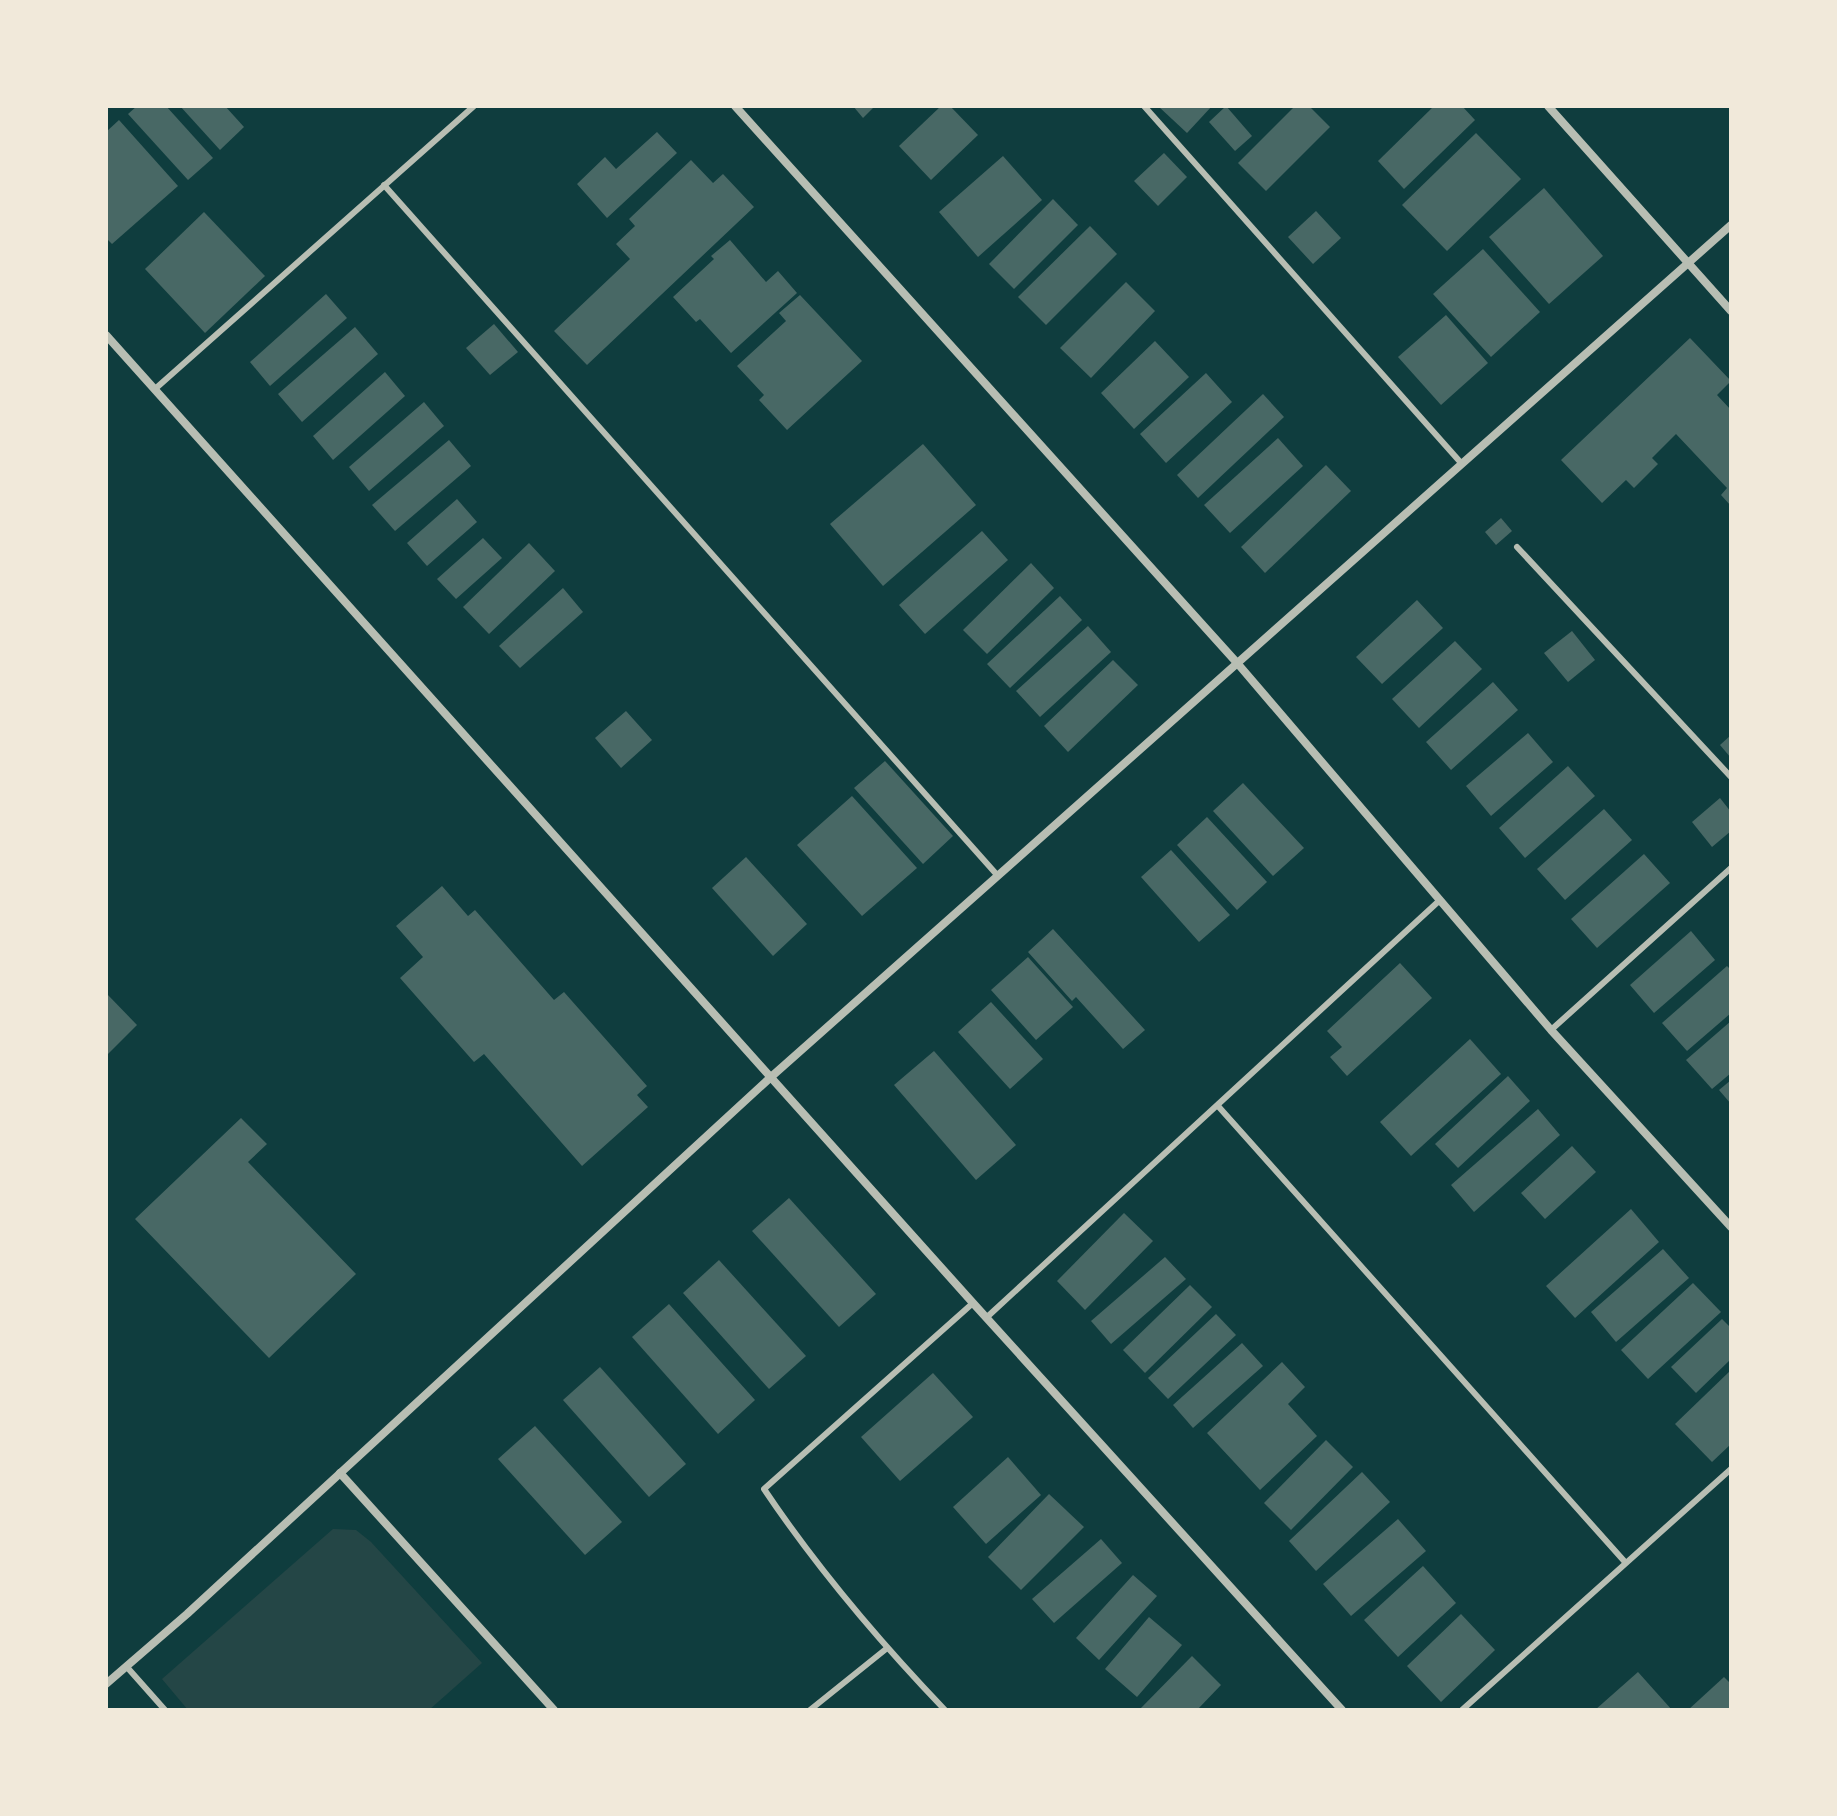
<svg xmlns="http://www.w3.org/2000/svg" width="1837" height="1816" font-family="Lato,sans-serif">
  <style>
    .green { fill: #244646 }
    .building { fill: #486865 }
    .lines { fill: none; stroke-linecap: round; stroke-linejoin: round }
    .service { stroke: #b8beb3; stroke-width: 6 }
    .minor { stroke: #b8beb3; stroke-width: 8 }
  </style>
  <rect width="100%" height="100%" fill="#0f3d3e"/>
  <polygon class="green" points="333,1529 356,1530 371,1542 482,1663 429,1710 188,1710 162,1679"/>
  <g class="building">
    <polygon points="137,106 166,106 213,158 188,180 128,114"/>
    <polygon points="180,106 225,106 244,127 220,150"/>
    <polygon points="853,106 875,106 863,118"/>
    <polygon points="941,106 950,106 978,135 931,180 899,146"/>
    <polygon points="1158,106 1212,106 1187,133"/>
    <polygon points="1226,106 1252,136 1235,151 1209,122"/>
    <polygon points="1295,106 1309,106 1330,127 1266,191 1238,163"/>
    <polygon points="1434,106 1462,106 1475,120 1404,189 1378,161"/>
    <polygon points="119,120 178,186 112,244 106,238 106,132"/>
    <polygon points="657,132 677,153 607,218 577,184 605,157 616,169"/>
    <polygon points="1476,133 1521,179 1447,251 1402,205"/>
    <polygon points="1164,153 1187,177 1158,206 1134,181"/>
    <polygon points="1003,156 1042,200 978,257 939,212"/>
    <polygon points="691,160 713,183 723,174 754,207 587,365 554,331 630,259 616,244 635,226 629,219"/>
    <polygon points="1544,188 1603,256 1549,304 1489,237"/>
    <polygon points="1053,199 1078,225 1014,289 989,264"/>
    <polygon points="1316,211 1341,238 1313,264 1288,237"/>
    <polygon points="204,212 265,276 205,333 145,269"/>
    <polygon points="1090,226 1117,254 1046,325 1018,297"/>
    <polygon points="730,240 766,282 778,271 797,293 731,353 700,319 696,322 673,297 714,259 711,256"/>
    <polygon points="1483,249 1540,312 1491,357 1433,294"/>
    <polygon points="1126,282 1155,311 1091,378 1060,348"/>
    <polygon points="326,294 347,318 270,386 250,362"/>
    <polygon points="800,295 862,361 787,430 759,400 764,395 737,366 786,321 779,313"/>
    <polygon points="1446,315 1488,363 1441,405 1398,357"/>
    <polygon points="494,324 518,352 490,375 466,348"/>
    <polygon points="355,327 378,354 302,422 278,394"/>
    <polygon points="1690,338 1731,381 1717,395 1731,410 1731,506 1721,495 1727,488 1676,434 1652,458 1658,464 1634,488 1626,480 1602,503 1561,460"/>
    <polygon points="1155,341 1189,377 1134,429 1101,393"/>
    <polygon points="385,372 405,396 333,460 313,436"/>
    <polygon points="1206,373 1232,402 1166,463 1140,434"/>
    <polygon points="1263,394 1284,417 1198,498 1177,475"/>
    <polygon points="424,402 444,426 369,491 349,467"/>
    <polygon points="1278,438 1303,466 1230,533 1204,505"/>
    <polygon points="449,440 471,466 395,531 372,505"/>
    <polygon points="923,444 976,505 883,586 830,524"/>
    <polygon points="1326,465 1351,491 1265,573 1241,547"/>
    <polygon points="457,499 477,522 427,566 407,543"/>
    <polygon points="1501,518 1512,531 1496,545 1485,532"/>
    <polygon points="982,531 1008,560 925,634 899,605"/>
    <polygon points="483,538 502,558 456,599 437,579"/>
    <polygon points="529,543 555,571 489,634 463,607"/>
    <polygon points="1031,563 1054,588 987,654 963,630"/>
    <polygon points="563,588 583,612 520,668 499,646"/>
    <polygon points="1060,596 1082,620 1010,688 987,664"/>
    <polygon points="1417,600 1443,628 1382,684 1356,657"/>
    <polygon points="1088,626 1111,652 1040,717 1016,691"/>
    <polygon points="1572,631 1595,660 1568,682 1544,653"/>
    <polygon points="1455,641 1482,669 1419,728 1392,699"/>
    <polygon points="1113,660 1138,685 1068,752 1044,726"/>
    <polygon points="1493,682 1518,710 1451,770 1426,742"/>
    <polygon points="626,711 652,740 621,768 595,738"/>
    <polygon points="1528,733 1553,762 1491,816 1466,786"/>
    <polygon points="1731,735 1731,758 1720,745"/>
    <polygon points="885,761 953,836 923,864 854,788"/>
    <polygon points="1568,766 1595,796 1525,858 1499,828"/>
    <polygon points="1243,783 1304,848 1273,876 1213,811"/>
    <polygon points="852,796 917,868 862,916 797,845"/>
    <polygon points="1720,798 1731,812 1731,831 1712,847 1692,822"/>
    <polygon points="1604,809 1632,840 1565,900 1537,869"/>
    <polygon points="1207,817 1267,882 1237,910 1177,845"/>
    <polygon points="1171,850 1230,915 1199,942 1141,877"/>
    <polygon points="1644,854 1670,883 1597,948 1571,919"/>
    <polygon points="746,857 807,924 773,956 712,888"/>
    <polygon points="442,886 468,916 475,910 554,1000 564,992 647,1086 637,1095 648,1107 582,1166 484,1054 474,1062 400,978 423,957 396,926"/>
    <polygon points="1053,929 1145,1030 1123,1049 1076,997 1072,1001 1028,952"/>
    <polygon points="1691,931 1715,960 1654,1013 1630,985"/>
    <polygon points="1028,957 1073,1007 1036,1040 991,990"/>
    <polygon points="1400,963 1432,998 1347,1076 1330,1057 1342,1047 1327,1031"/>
    <polygon points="1727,966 1731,970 1731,1013 1687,1051 1662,1023"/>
    <polygon points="106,993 137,1025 106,1056"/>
    <polygon points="991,1002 1043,1059 1010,1089 958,1032"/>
    <polygon points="1731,1021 1731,1073 1712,1089 1686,1060"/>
    <polygon points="1470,1039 1501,1074 1411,1156 1380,1122"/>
    <polygon points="934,1051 1016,1145 976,1180 894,1085"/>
    <polygon points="1508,1076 1530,1101 1458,1168 1435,1144"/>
    <polygon points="1731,1080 1731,1104 1719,1090"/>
    <polygon points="1538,1109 1560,1135 1474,1212 1451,1185"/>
    <polygon points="241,1118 267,1144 248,1162 356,1274 269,1358 135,1219"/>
    <polygon points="1572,1146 1596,1172 1545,1219 1521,1193"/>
    <polygon points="789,1198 876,1294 839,1327 752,1231"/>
    <polygon points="1631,1209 1659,1242 1575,1318 1546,1286"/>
    <polygon points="1124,1213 1153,1241 1085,1310 1057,1281"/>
    <polygon points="1663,1249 1689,1278 1616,1342 1591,1312"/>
    <polygon points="1165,1257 1186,1279 1111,1344 1091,1321"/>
    <polygon points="719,1260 806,1356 769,1389 683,1293"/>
    <polygon points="1693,1283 1721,1312 1648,1379 1621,1350"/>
    <polygon points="1190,1285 1212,1307 1145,1373 1123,1350"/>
    <polygon points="669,1304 755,1400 718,1434 632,1337"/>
    <polygon points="1216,1314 1236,1335 1168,1399 1148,1378"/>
    <polygon points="1722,1319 1731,1328 1731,1359 1696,1393 1671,1367"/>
    <polygon points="1242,1343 1263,1366 1193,1428 1173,1405"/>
    <polygon points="1282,1362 1305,1387 1288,1404 1317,1436 1260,1490 1207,1433"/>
    <polygon points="600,1367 686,1464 649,1497 563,1400"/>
    <polygon points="1731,1370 1731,1444 1712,1462 1675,1424"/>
    <polygon points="933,1373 973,1417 900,1481 861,1437"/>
    <polygon points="535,1426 622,1522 585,1555 498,1459"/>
    <polygon points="1326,1440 1353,1467 1291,1530 1264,1503"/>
    <polygon points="1008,1457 1041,1495 986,1544 953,1507"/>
    <polygon points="1362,1472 1390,1502 1316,1571 1289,1541"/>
    <polygon points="1049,1494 1084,1527 1021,1590 988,1557"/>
    <polygon points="1398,1519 1426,1551 1351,1616 1323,1584"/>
    <polygon points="1101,1539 1122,1563 1054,1623 1032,1599"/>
    <polygon points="1423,1566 1456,1603 1398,1657 1364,1620"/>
    <polygon points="1133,1575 1157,1596 1099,1660 1076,1638"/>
    <polygon points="1461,1614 1495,1650 1441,1702 1407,1666"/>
    <polygon points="1149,1617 1182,1645 1137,1697 1105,1669"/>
    <polygon points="1192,1656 1221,1685 1197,1710 1139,1710"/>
    <polygon points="1638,1672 1672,1710 1595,1710"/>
    <polygon points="1724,1677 1731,1684 1731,1710 1688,1710"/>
  </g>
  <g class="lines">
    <g class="service">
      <polyline points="1144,106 1462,464"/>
      <polyline points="384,185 998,876"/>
      <polyline points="155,389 474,106"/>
      <polyline points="1517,547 1731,777"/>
      <polyline points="1551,1030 1731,868"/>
      <polyline points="1218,1106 1625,1562"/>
      <polyline points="986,1318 1440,900"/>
      <polyline points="126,1666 165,1710"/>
      <polyline points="810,1710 886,1649"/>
      <path d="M945,1710C879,1641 817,1568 764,1489L973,1303"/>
      <polyline points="1462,1710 1731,1469"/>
    </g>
    <g class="minor">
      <polyline points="735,106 1238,664 1551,1030 1731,1227"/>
      <polyline points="1548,106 1731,311"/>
      <polyline points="106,335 973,1303 1342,1710"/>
      <polyline points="340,1473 554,1710"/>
      <polyline points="106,1684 187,1614 771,1077 1731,225"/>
    </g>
  </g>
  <rect width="1837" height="1816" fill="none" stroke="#f1e9da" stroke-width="216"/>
</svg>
